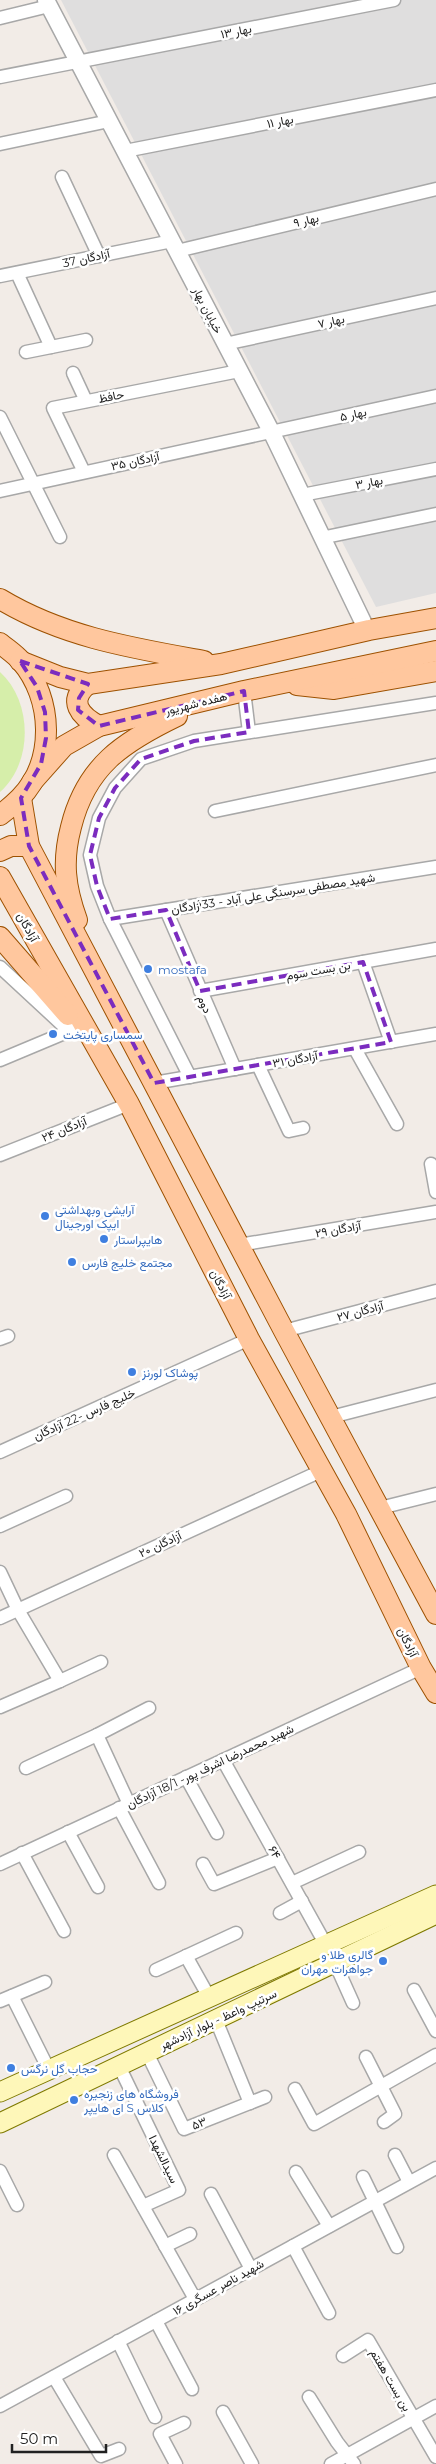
<svg xmlns="http://www.w3.org/2000/svg" width="436" height="2464" font-family="Montserrat,Vazirmatn,sans-serif">
  <style>
    .residential { fill: #dfdede }
    .grass { fill: #d6eeaa }
    .lines { fill: none; stroke-linecap: round; stroke-linejoin: round }
    .minor-casing { stroke: #a8a8a8; stroke-width: 15 }
    .tertiary-casing { stroke: #a8a8a8; stroke-width: 19 }
    .secondary-casing { stroke: #7f7a00; stroke-width: 21 }
    .primary-casing { stroke: #9d5100; stroke-width: 22 }
    .minor { stroke: #fff; stroke-width: 12 }
    .tertiary { stroke: #fff; stroke-width: 16 }
    .secondary { stroke: #fef7b9; stroke-width: 19 }
    .primary { stroke: #ffc79e; stroke-width: 20 }
    .marked { fill: none; stroke: #7b2cbf; stroke-width: 4; stroke-dasharray: 10 6; stroke-linejoin: round }
    .shop-dot { fill: #3f7fe0; stroke: #fff; stroke-width: 2 }
    .labels { text-anchor: middle; dominant-baseline: central; stroke-width: 5; stroke-linejoin: round; paint-order: stroke }
    .street-label { font-size: 12px; fill: #212121; stroke: #fff }
    .shop-label { font-size: 12px; fill: #366cbe; stroke: #fff; text-anchor: start }
  </style>
  <rect width="100%" height="100%" fill="#f2ece7"/>
  <polygon class="residential" points="61,0 436,0 436,593 376,607"/>
  <path class="grass" d="M0,672C33,702 33,763 0,792Z"/>
  <g class="lines">
    <g class="minor-casing">
      <g id="minor">
        <polyline points="0,18 49,6"/>
        <polyline points="0,77 394,0"/>
        <polyline points="0,144 109,121"/>
        <polyline points="125,151 436,90"/>
        <polyline points="62,177 99,256"/>
        <polyline points="177,251 436,189"/>
        <polyline points="17,273 51,347"/>
        <polyline points="0,276 172,241"/>
        <polyline points="225,344 436,298"/>
        <polyline points="26,352 86,340"/>
        <polyline points="73,373 86,401"/>
        <polyline points="0,417 60,537"/>
        <polyline points="84,472 53,408 239,371"/>
        <polyline points="0,491 436,396"/>
        <polyline points="302,495 436,469"/>
        <polyline points="321,538 436,514"/>
        <polyline points="244,691 249,732"/>
        <polyline points="215,811 436,765"/>
        <polyline points="166,910 235,1069"/>
        <polyline points="110,919 436,867"/>
        <polyline points="363,962 391,1042"/>
        <polyline points="0,967 69,1031"/>
        <polyline points="200,991 436,949"/>
        <polyline points="355,1049 397,1124"/>
        <polyline points="0,1060 74,1029"/>
        <polyline points="258,1065 289,1131 303,1128"/>
        <polyline points="190,1077 110,919 97,886 90,855 99,818 115,788 141,759 194,741 436,703"/>
        <polyline points="154,1083 436,1034"/>
        <polyline points="0,1155 129,1104"/>
        <polyline points="431,1164 436,1192"/>
        <polyline points="239,1245 436,1212"/>
        <polyline points="284,1331 436,1291"/>
        <polyline points="0,1339 8,1336"/>
        <polyline points="331,1417 436,1390"/>
        <polyline points="0,1452 249,1339"/>
        <polyline points="380,1508 436,1494"/>
        <polyline points="0,1526 66,1496"/>
        <polyline points="0,1572 18,1610 60,1681 101,1662"/>
        <polyline points="0,1618 321,1471"/>
        <polyline points="0,1707 60,1681"/>
        <polyline points="223,1760 326,1945"/>
        <polyline points="26,1768 97,1735"/>
        <polyline points="186,1777 217,1833"/>
        <polyline points="129,1804 97,1735 149,1708"/>
        <polyline points="119,1808 159,1883"/>
        <polyline points="68,1832 98,1887"/>
        <polyline points="22,1853 64,1931"/>
        <polyline points="0,1864 421,1668"/>
        <polyline points="203,1864 214,1884 278,1858"/>
        <polyline points="292,1883 359,1852"/>
        <polyline points="280,1913 302,1901"/>
        <polyline points="186,1956 209,1997"/>
        <polyline points="335,1963 353,2003"/>
        <polyline points="156,1970 236,1933"/>
        <polyline points="414,1990 436,2031"/>
        <polyline points="12,1996 49,2070"/>
        <polyline points="0,2001 45,1982"/>
        <polyline points="216,2020 250,2103"/>
        <polyline points="147,2053 184,2129 265,2097"/>
        <polyline points="366,2057 395,2114 384,2122"/>
        <polyline points="119,2066 179,2190 143,2206"/>
        <polyline points="295,2089 314,2124 436,2055"/>
        <polyline points="114,2155 195,2299"/>
        <polyline points="395,2155 409,2182"/>
        <polyline points="0,2171 17,2205"/>
        <polyline points="296,2172 329,2226"/>
        <polyline points="363,2177 397,2247"/>
        <polyline points="211,2194 251,2269"/>
        <polyline points="165,2246 190,2234"/>
        <polyline points="293,2246 329,2313"/>
        <polyline points="156,2321 192,2389"/>
        <polyline points="118,2341 155,2417"/>
        <polyline points="343,2356 368,2340 436,2457"/>
        <polyline points="54,2377 101,2456 119,2449"/>
        <polyline points="309,2397 337,2442 354,2464"/>
        <polyline points="0,2406 436,2168"/>
        <polyline points="223,2412 252,2464"/>
        <polyline points="176,2464 160,2434 184,2423"/>
        <polyline points="331,2464 436,2406"/>
      </g>
    </g>
    <g class="tertiary-casing">
      <polyline id="tertiary" points="46,0 271,431 363,622"/>
    </g>
    <g class="secondary-casing">
      <g id="secondary">
        <polyline points="0,2092 436,1895"/>
        <polyline points="0,2123 436,1914"/>
      </g>
    </g>
    <g class="primary-casing">
      <g id="primary">
        <path d="M0,599C63,637 132,648 204,661"/>
        <path d="M0,643C7,649 15,654 21,661C53,698 56,761 20,798C14,804 7,810 0,815"/>
        <polyline points="20,661 60,677 88,684 221,664 369,630 436,618"/>
        <path d="M88,684C67,701 80,716 99,726"/>
        <polyline points="297,685 334,689 436,671"/>
        <polyline points="32,782 64,746 99,726 244,691 436,651"/>
        <polyline points="21,798 29,846 284,1331 436,1614"/>
        <polyline points="0,851 11,846 29,846"/>
        <polyline points="0,877 129,1104 249,1339 346,1514 421,1668 436,1693"/>
        <path d="M77,920C65,887 62,861 71,827C86,766 123,742 177,716"/>
        <polyline points="0,937 68,1015"/>
      </g>
    </g>
    <use href="#minor" class="minor"/>
    <use href="#tertiary" class="tertiary"/>
    <use href="#secondary" class="secondary"/>
    <use href="#primary" class="primary"/>
  </g>
  <path class="marked" d="M20,661L88,684L79,698L78,710L99,726L244,691L249,732L194,741L141,759L115,788L99,818L90,855L97,886L110,919L166,910L200,991L363,962L391,1042L154,1083L29,846L21,798L41,764L46,738L45,712L37,687Z"/>
  <g class="shop-dot">
    <circle cx="148" cy="969" r="5"/>
    <circle cx="53" cy="1034" r="5"/>
    <circle cx="45" cy="1216" r="5"/>
    <circle cx="104" cy="1239" r="5"/>
    <circle cx="72" cy="1262" r="5"/>
    <circle cx="132" cy="1372" r="5"/>
    <circle cx="383" cy="1961" r="5"/>
    <circle cx="11" cy="2068" r="5"/>
    <circle cx="74" cy="2100" r="5"/>
  </g>
  <g class="labels">
    <g class="street-label">
      <text transform="translate(236 31) rotate(-11)">بهار ۱۳</text>
      <text transform="translate(280 121) rotate(-11)">بهار ۱۱</text>
      <text transform="translate(306 220) rotate(-13)">بهار ۹</text>
      <text transform="translate(86 258) rotate(-12)">آزادگان 37</text>
      <text transform="translate(208 310) rotate(63)">خیابان بهار</text>
      <text transform="translate(331 321) rotate(-12)">بهار ۷</text>
      <text transform="translate(111 396) rotate(-11)">حافظ</text>
      <text transform="translate(353 414) rotate(-12)">بهار ۵</text>
      <text transform="translate(135 461) rotate(-12)">آزادگان ۳۵</text>
      <text transform="translate(369 482) rotate(-11)">بهار ۳</text>
      <text transform="translate(196 703) rotate(-14)">هفده شهریور</text>
      <text transform="translate(273 893) rotate(-9)">شهید مصطفی سرسنگی علی آباد - 33آزادگان</text>
      <text transform="translate(28 927) rotate(61)">آزادگان</text>
      <text transform="translate(318 970) rotate(-10)">بن بست سوم</text>
      <text transform="translate(205 1004) rotate(66)">دوم</text>
      <text transform="translate(295 1059) rotate(-10)">۳۱ آزادگان</text>
      <text transform="translate(64 1129) rotate(-22)">۲۴ آزادگان</text>
      <text transform="translate(338 1229) rotate(-10)">۲۹ آزادگان</text>
      <text transform="translate(221 1284) rotate(63)">آزادگان</text>
      <text transform="translate(360 1311) rotate(-15)">۲۷ آزادگان</text>
      <text transform="translate(84 1414) rotate(-24)">خلیج فارس -22 آزادگان</text>
      <text transform="translate(160 1544) rotate(-25)">۲۰ آزادگان</text>
      <text transform="translate(408 1642) rotate(64)">آزادگان</text>
      <text transform="translate(210 1766) rotate(-25)">شهید محمدرضا اشرف پور- 18/1 آزادگان</text>
      <text transform="translate(275 1852) rotate(61)">۶۴</text>
      <text transform="translate(218 2019) rotate(-25)">سرتیپ واعظ - بلوار آزادشهر</text>
      <text transform="translate(199 2123) rotate(-22)">۵۳</text>
      <text transform="translate(164 2159) rotate(64)">سیدالشهدا</text>
      <text transform="translate(218 2287) rotate(-29)">۱۶ شهید ناصر عسگری</text>
      <text transform="translate(391 2380) rotate(60)">بن بست هفتم</text>
    </g>
    <g class="shop-label">
      <text x="158" y="969">mostafa</text>
      <text x="63" y="1034">سمساری پایتخت</text>
      <text x="55" y="1209">آرایشی وبهداشتی<tspan x="55" dy="14">ایپک اورجینال</tspan></text>
      <text x="114" y="1239">هایپراستار</text>
      <text x="82" y="1262">مجتمع خلیج فارس</text>
      <text x="142" y="1372">پوشاک لورنز</text>
      <text x="373" y="1954" text-anchor="end">گالری طلا و<tspan x="373" dy="14">جواهرات مهران</tspan></text>
      <text x="21" y="2068">حجاب گل نرگس</text>
      <text x="84" y="2093">فروشگاه های زنجیره<tspan x="84" dy="14">ای هایپر S کلاس</tspan></text>
    </g>
  </g>
  <path d="M12 2444v8h94v-8" fill="none" stroke="#212121" stroke-width="2.5"/>
  <text x="20" y="2444" font-size="15" fill="#212121" stroke="#ffffff" stroke-width="4" paint-order="stroke">50 m</text>
</svg>
